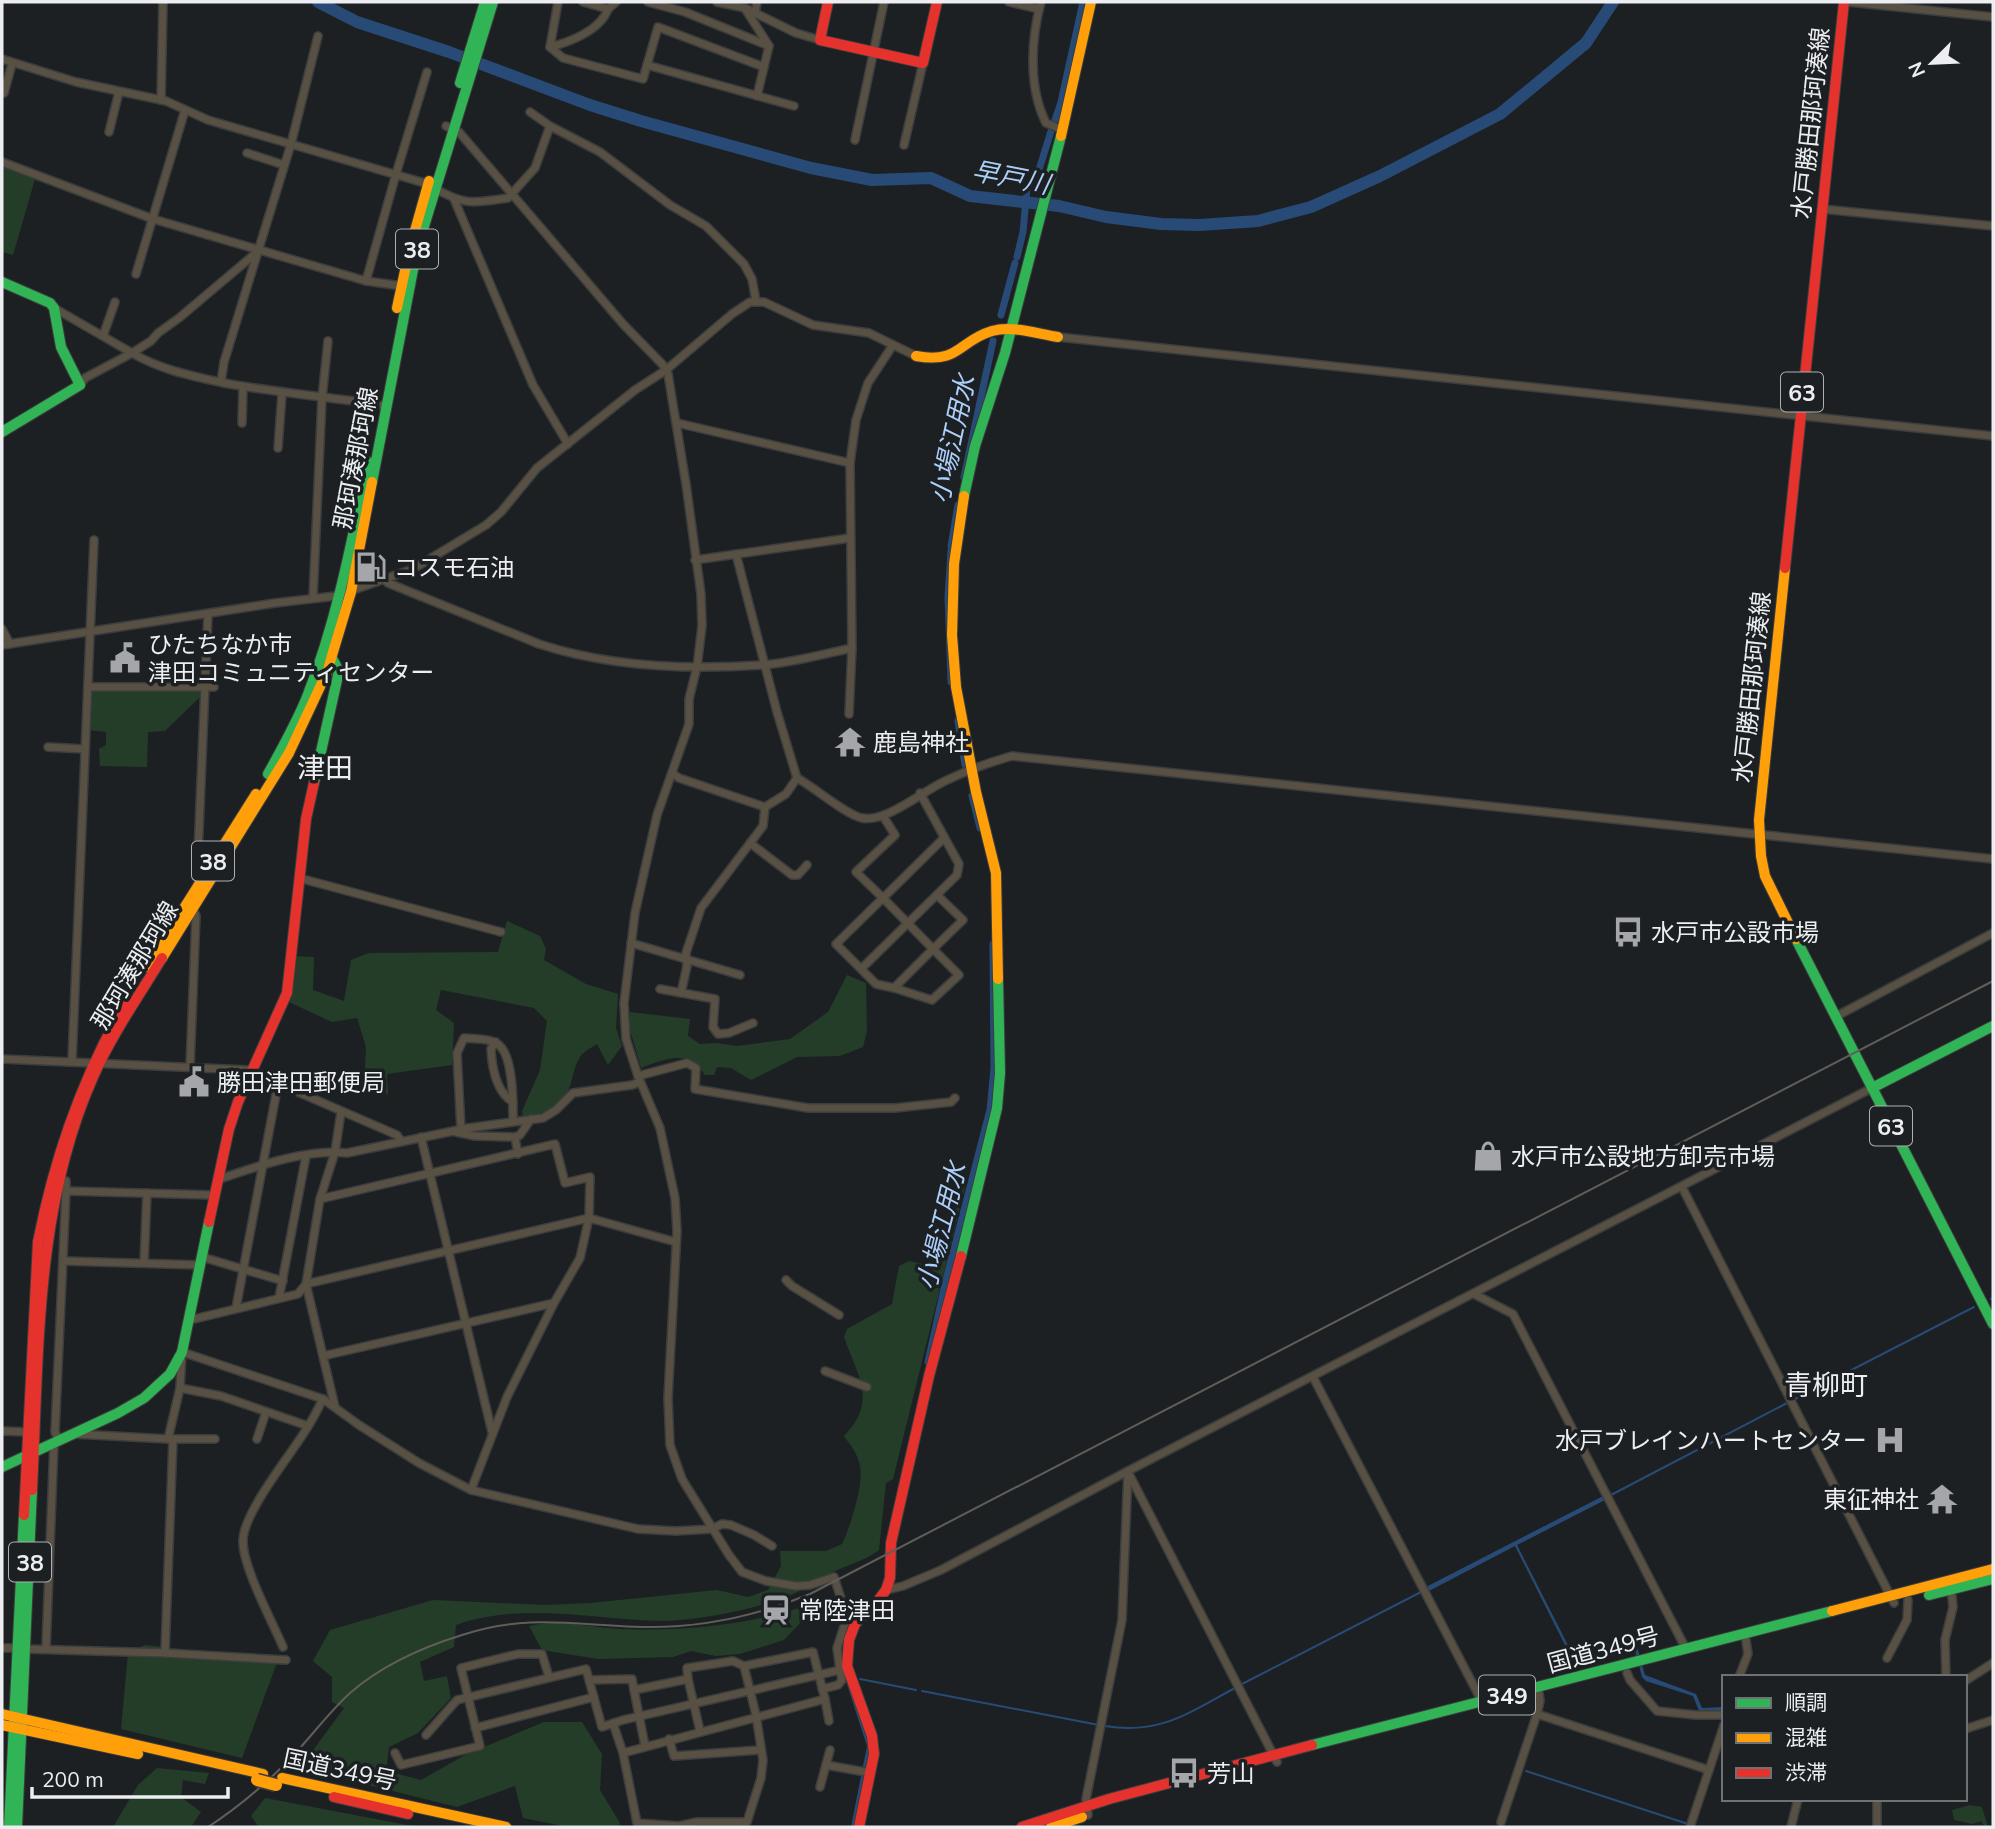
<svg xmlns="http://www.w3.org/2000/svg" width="1995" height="1829" font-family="Mulish,'Noto Sans JP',sans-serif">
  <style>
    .green { fill: #233d29 }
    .water { fill: #274b76 }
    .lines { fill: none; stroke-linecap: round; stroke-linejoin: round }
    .stream { stroke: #274b76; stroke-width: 2 }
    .canal { stroke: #274b76; stroke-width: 7 }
    .river { stroke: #274b76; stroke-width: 12 }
    .street-casing { stroke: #3b3d3e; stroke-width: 10 }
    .fast-casing { stroke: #3b3d3e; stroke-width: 12 }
    .slow-casing { stroke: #3b3d3e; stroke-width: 12 }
    .jam-casing { stroke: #3b3d3e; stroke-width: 12 }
    .street { stroke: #575043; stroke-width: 7 }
    .fast { stroke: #30b455; stroke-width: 10 }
    .slow { stroke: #ff9f0a; stroke-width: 10 }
    .jam { stroke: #e5322d; stroke-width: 10 }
    .rail { stroke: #605e59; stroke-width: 2 }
    .slow-bridge-casing { stroke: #3b3d3e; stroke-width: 15; stroke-linecap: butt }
    .slow-bridge { stroke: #ff9f0a; stroke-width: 12 }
    .labels { text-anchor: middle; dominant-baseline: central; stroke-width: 7; stroke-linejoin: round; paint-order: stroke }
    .shield { fill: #1c2023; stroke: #aeb0b3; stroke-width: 2 }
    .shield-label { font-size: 23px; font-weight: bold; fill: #eceef1 }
    .street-label { font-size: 24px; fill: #eceef1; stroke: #1c2023 }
    .poi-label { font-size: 24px; fill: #eceef1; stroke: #1c2023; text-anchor: start }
    .water-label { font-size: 26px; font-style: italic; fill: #accffa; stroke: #1c2023 }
    .quarter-label { font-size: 28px; fill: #eceef1; stroke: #1c2023 }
  </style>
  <rect width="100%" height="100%" fill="#1d2022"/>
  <g class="green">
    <polygon points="2,166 35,179 13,255 2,252"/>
    <polygon points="88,689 201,689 200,697 165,731 148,732 147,767 100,766 99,749 106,745 106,732 88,730"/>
    <path d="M507,921L540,936L546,949L544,960L586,984L618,994L616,1028L622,1046L608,1065L597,1044C591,1048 584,1051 580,1057C572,1069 573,1084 566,1095C557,1111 540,1115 523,1117L522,1111L540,1070L547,1021L534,1008L441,990L436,1010L454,1023L452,1065L387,1074L388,1095L375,1083L365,1067L366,1047L357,1018L332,1022L289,1002L295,956L314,957L313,990L344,1001L351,960L369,953L498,952Z"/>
    <path d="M847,975L866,983L867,1031L863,1047L840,1056L797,1057L751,1080L731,1068L717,1067L714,1075H705C688,1048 665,1059 641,1068L629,1026L630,1012L690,1019L688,1036L700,1044L716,1043L737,1046L790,1039L828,1012Z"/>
    <path d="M966,1183L893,1479L886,1483L879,1550C865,1561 848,1564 831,1573C817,1580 804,1590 789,1596C752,1610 698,1621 658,1621C593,1619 519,1602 456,1625L454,1647L420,1662L424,1681L447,1676L451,1698L418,1733L389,1747L386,1771L421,1780L465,1755L544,1722H582L602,1754L600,1790L620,1823L619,1827H568L523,1818L515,1786L457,1807L300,1768L344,1708L332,1702V1677L313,1661L330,1630L433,1600L546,1605L590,1603L717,1590L748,1597L768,1590L781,1566L780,1551H826L842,1544C850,1527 864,1485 860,1466C858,1454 851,1446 844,1436C878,1401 858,1377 844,1337L847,1329L892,1304L899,1266L909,1261L927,1265L952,1206L953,1188Z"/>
    <path d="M822,1600H836L839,1608L833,1618L801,1622L784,1640L740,1654L716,1656L691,1651L673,1657L598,1659L542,1650L529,1626C558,1618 592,1628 621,1629C689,1632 759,1624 822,1600Z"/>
    <polygon points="145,1645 242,1656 279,1657 242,1758 121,1729 128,1653"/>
    <polygon points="157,1768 209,1773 205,1784 183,1780 181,1797 201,1812 191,1827 113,1827 138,1785"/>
    <polygon points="265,1798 418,1827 420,1827 259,1827 251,1816"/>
    <polygon points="1970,1805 1982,1807 1988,1827 1985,1827 1981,1821 1972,1824 1954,1820 1952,1810"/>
  </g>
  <g class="water">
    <polygon points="1605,1495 1607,1499 1517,1545 1576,1661 1637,1647 1645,1675 1696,1694 1702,1708 1724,1707 1724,1713 1699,1711 1693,1696 1646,1681 1642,1677 1635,1650 1575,1665 1515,1546 1427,1592 1424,1588"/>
    <polygon points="845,1665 871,1746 856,1827 851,1827 867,1746 841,1666"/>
  </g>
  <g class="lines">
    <g class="stream">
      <polyline points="1991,1299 1993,1298"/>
      <polyline points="1795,1399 1974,1307"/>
      <polyline points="1611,1495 1789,1402"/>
      <polyline points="860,1679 916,1690"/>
      <polyline points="1242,1684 1421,1592"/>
      <polyline points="922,1691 1099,1725"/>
      <path d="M1105,1726C1160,1735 1188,1713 1235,1688"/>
      <polyline points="1526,1771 1688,1824"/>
    </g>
    <g class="canal">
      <polyline points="1054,123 1061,102 1083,2"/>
      <polyline points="1017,257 1023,232 1027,188 1038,173 1052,128"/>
      <polyline points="1001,315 1015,263"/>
      <polyline points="964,477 993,341"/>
      <polyline points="951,546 958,505"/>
      <polyline points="951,551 948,597 951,682"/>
      <polyline points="958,721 965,765"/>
      <polyline points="972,796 980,828"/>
      <polyline points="928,1362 946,1280 990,1110 994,1068 993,944"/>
    </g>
    <polyline class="river" points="318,2 357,22 449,52 590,105 641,121 811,168 872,180 931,178 970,196 1059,206 1106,217 1161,224 1200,225 1258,221 1311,207 1380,176 1500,114 1586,43 1613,2"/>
    <g class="street-casing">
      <g id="street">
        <polyline points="583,2 608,9 616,2"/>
        <polyline points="648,2 685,12 769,46"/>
        <polyline points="717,2 745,8 796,33 820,40"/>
        <polyline points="1009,2 1039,9"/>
        <path d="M1041,2C1031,39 1028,87 1046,123L1063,130"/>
        <polyline points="1849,2 1993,17"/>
        <polyline points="746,10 769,46 757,96"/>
        <polyline points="755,13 757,2"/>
        <polyline points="550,47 563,58 643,79 658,27 764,67"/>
        <path d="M550,47C570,42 601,30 608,9"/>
        <polyline points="550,47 558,2"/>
        <polyline points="2,59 76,82 166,101 208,120 428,184"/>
        <polyline points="647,65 794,106"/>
        <polyline points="4,93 12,64"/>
        <polyline points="161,100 163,2"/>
        <polyline points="530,112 550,126"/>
        <polyline points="446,126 459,132 623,324 663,365 668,374 686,484 701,594 702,626 697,667 689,699 689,724 657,815 635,913 624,1003 626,1039 638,1076 660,1128 675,1198 677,1231 668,1398 670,1445 682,1479 729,1555 742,1572 766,1581 796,1586 810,1585 834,1577 847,1617 855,1624"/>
        <polyline points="109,132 119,92"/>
        <polyline points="855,140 884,2"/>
        <polyline points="904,145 923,63"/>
        <polyline points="247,153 284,165"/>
        <polyline points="2,162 153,219 366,281 402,286"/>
        <path d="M434,188C466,206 473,203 508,198L535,168L550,126L600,152L670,205L706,226L744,264L752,279L756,301"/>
        <polyline points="454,199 533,385 568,444"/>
        <polyline points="1822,209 1993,226"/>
        <polyline points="136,274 185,110"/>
        <polyline points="366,281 396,174 427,72"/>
        <polyline points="54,308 132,353 151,341 158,333 179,318 256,253"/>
        <polyline points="103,336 115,302"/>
        <polyline points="1058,337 1993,436"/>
        <polyline points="221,382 224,362 291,144 318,36"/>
        <path d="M80,385L85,378L132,353C161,370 192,376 224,383C278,393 332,397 386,406"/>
        <polyline points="242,423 243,387"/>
        <polyline points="677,423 850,463"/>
        <polyline points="278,448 282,394"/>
        <path d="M736,554L777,712L797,778C814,787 846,815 862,818C886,823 923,791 945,781C966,771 990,762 1012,756L1993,859"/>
        <polyline points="695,560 850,538"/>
        <path d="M385,580L388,583L539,644C609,667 689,670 762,665C792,663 823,654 852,648L850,463L856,420L868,383L893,345"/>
        <polyline points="313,598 322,398 328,341"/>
        <polyline points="2,629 10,644"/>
        <polyline points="2,645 275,603 336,596 413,569 486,525 501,512 537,468 635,390 666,370 732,314 750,302 764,302 813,325 869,333 916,356"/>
        <polyline points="88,687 214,687"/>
        <polyline points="849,714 852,648"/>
        <polyline points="48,747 84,749"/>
        <polyline points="672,773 679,778 765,807 786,794 797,778"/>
        <polyline points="883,816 895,835 856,872 883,898 836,944 876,984 894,988 933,949 883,898 944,838"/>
        <polyline points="750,843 792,875 798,875 807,865"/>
        <polyline points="299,878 501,932"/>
        <polyline points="200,882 197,878 208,614"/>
        <polyline points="631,943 740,975"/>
        <polyline points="862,968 957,875 959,864 920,793"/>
        <polyline points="894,988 932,1000 959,975 933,949 963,920 937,895"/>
        <polyline points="660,989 715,999 713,1027 718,1034 729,1033 753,1023"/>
        <polyline points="681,993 687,966 686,953 701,908 763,826 765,807"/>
        <polyline points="1835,1017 1993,933"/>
        <path d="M496,1042L491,1049C492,1068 496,1092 513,1102"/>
        <polyline points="2,1059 247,1070 397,1135 401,1141"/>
        <polyline points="72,1061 94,540"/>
        <polyline points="190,1067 196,916 193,909"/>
        <polyline points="638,1076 687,1063 696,1068 695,1089 808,1108 895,1108 951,1102 955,1098"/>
        <path d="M461,1130L457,1053L464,1038C473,1039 488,1038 496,1043C514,1052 513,1103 513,1121"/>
        <polyline points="456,1132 475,1136 515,1137 518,1154"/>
        <polyline points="421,1137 492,1432"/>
        <polyline points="515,1137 520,1135 531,1119"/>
        <polyline points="58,1180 66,1181 66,1191 55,1432 59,1440"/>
        <path d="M217,1180C255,1167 307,1148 347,1153L468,1128L543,1118L556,1110L573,1093L632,1085L640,1082"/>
        <polyline points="1682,1187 1894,1603"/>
        <polyline points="66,1191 213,1195"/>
        <polyline points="320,1199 555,1144 565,1183 590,1177 589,1218 580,1258 554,1303 507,1397 471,1490"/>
        <polyline points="202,1257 283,1281"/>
        <polyline points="63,1261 200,1265"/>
        <polyline points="144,1263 147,1193"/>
        <polyline points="786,1280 792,1286 839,1315"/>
        <polyline points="1474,1294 1513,1314 1686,1649"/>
        <polyline points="279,1298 306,1156"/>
        <polyline points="236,1308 278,1084"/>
        <polyline points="190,1320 298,1294 306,1284 589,1218 676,1242"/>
        <polyline points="323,1356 554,1303"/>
        <polyline points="825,1371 867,1387"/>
        <polyline points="1313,1377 1478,1694 1483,1710"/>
        <polyline points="180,1388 221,1396 308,1426"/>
        <polyline points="335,1407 306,1284 320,1199 335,1152 341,1112"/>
        <polyline points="2,1431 28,1432"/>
        <polyline points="75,1434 168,1439"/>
        <polyline points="173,1439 215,1439"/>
        <polyline points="257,1439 266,1412"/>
        <polyline points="1128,1472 1277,1762"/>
        <polyline points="886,1590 903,1586 941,1570 1128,1471 1872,1088"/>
        <path d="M283,1647C272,1621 242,1566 243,1540C244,1511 291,1455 307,1428C313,1419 318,1409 323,1399"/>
        <polyline points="2,1648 17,1648"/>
        <polyline points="25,1649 165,1653 286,1660"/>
        <polyline points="46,1649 54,1443"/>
        <polyline points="165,1653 173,1439 168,1439 180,1388 182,1352 323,1399 359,1425 419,1463 471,1490 638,1529 676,1531 712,1529 722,1524 731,1525 754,1535 772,1546"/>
        <polyline points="1887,1658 1907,1620 1908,1600"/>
        <polyline points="1627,1673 1630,1680 1657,1711 1696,1715 1724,1715"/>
        <polyline points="1739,1677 1748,1654 1745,1634"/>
        <polyline points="1946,1677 1945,1640 1953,1607 1951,1588"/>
        <polyline points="688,1679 687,1668 733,1661 744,1666"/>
        <polyline points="590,1680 632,1679 634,1690 688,1679 700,1731"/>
        <polyline points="1965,1681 1993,1663"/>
        <polyline points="822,1689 838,1685 842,1680 840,1670"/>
        <polyline points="634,1690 645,1746"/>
        <polyline points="825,1699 829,1721"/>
        <polyline points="1537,1714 1709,1770"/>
        <polyline points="613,1723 623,1753 637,1823 679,1826 697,1822 747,1822 761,1778 763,1760 756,1715 744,1666 813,1652 825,1699 623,1753"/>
        <polyline points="475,1728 594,1697"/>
        <polyline points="1965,1729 1993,1720"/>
        <polyline points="426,1735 457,1700 586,1669 602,1727 623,1720 840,1670 837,1648 847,1617"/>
        <polyline points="669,1739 674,1756 760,1750"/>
        <polyline points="395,1753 401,1765 480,1746 461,1668 518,1654 542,1654 549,1677"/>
        <polyline points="826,1765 871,1773"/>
        <polyline points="820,1787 830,1750"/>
        <polyline points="1088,1815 1086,1799 1122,1620 1128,1471"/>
        <polyline points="1501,1822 1537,1714 1540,1701 1538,1687"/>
        <polyline points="1690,1827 1724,1725"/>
        <polyline points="1791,1827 1798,1799"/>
        <polyline points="1877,1827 1877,1799"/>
      </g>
    </g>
    <g class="fast-casing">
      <g id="fast">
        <polyline points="460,83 485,2"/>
        <polyline points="2,282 50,303 54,308 61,347 80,385 2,432"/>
        <polyline points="372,482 417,249 493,2"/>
        <polyline points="964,496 975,446 1005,353 1061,136"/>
        <path d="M268,774C282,749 296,724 307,697C337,621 352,541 368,462"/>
        <polyline points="314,783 339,671 332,658"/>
        <polyline points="1796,939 1993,1324"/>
        <polyline points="1872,1088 1993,1026"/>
        <polyline points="961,1256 997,1108 1000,1073 998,979"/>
        <polyline points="2,1467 118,1413 144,1398 170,1374 182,1352 209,1222"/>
        <polyline points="1929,1595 1993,1579"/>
        <polyline points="1312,1745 1832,1611"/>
        <polyline points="9,1827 24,1515"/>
        <polyline points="17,1827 32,1490"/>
      </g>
    </g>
    <g class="slow-casing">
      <g id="slow">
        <polyline points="1061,136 1091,2"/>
        <polyline points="397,308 409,252 429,181"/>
        <path d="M916,356C960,364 958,341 992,331C1012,325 1038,334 1058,337"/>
        <polyline points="964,496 954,564 952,635 956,687 976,792 996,873 998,979"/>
        <polyline points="1785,568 1759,820 1761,856 1765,876 1796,939"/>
        <polyline points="162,958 289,753 327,672 351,592 372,482"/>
        <polyline points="147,967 256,794"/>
        <polyline points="1832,1611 1993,1569"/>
        <polyline points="2,1714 263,1774"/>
        <polyline points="2,1725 138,1754"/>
        <polyline points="282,1778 506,1827"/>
        <polyline points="1051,1827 1082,1817"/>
      </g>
    </g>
    <g class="jam-casing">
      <g id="jam">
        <polyline points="828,2 820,40 923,63 937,2"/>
        <polyline points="1785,568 1844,2"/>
        <polyline points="209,1222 229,1129 238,1102 287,993 306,819 314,783"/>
        <path d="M32,1490C39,1351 35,1207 93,1077C111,1036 138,997 162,958"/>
        <path d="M24,1515L38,1242C55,1155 83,1075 128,999"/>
        <polyline points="334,1797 408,1814"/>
        <polyline points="859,1827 874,1754 872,1736 847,1666 849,1640 855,1624 877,1602 886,1590 890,1578 891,1543 929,1376 961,1256"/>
        <polyline points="1022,1827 1109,1799 1312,1745"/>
      </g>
    </g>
    <use href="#street" class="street"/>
    <use href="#fast" class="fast"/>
    <use href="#slow" class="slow"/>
    <use href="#jam" class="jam"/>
    <path class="rail" d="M208,1827C236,1809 262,1787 286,1763C308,1741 327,1714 350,1693C381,1666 423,1647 462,1635C532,1612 582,1627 651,1627C707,1627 759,1615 810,1594L1993,981"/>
    <g class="slow-bridge-casing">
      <polyline id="slow-bridge" points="257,1780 276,1785"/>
    </g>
    <use href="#slow-bridge" class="slow-bridge"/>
  </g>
  <defs>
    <g id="fuel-bare" transform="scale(2.415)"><path d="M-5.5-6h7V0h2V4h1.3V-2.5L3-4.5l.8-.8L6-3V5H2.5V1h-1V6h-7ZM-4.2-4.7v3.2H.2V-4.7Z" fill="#a4a6a9" stroke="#1c2023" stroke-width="2.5" paint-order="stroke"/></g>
    <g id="civic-bare" transform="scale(2.415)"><path d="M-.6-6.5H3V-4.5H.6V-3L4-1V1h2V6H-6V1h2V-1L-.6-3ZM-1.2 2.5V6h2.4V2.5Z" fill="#a4a6a9" stroke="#1c2023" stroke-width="2.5" paint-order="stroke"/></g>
    <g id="temple-bare" transform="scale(2.415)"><path d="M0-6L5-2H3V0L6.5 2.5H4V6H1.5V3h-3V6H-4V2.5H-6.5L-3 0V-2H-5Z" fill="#a4a6a9" stroke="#1c2023" stroke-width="2.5" paint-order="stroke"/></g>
    <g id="bus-bare" transform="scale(2.415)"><path d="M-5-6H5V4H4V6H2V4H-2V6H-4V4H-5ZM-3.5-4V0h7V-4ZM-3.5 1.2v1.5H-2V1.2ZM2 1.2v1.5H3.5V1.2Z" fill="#a4a6a9" stroke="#1c2023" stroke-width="2.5" paint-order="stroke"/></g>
    <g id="shop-bare" transform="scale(2.415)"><path d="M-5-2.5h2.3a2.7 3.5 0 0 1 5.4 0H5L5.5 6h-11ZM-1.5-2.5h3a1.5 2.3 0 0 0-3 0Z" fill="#a4a6a9" stroke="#1c2023" stroke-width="2.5" paint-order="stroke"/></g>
    <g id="hospital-bare" transform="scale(2.415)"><path d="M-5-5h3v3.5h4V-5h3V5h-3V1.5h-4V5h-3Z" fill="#a4a6a9" stroke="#1c2023" stroke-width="2.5" paint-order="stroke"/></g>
    <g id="station-bare" transform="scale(2.415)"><path d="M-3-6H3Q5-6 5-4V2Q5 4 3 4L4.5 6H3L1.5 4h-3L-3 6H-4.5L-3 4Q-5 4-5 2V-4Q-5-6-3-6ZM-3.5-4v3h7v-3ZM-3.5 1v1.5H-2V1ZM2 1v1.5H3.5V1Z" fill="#a4a6a9" stroke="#1c2023" stroke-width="2.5" paint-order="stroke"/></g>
  </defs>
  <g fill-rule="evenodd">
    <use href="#fuel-bare" x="371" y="567"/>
    <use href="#civic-bare" x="125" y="658"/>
    <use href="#temple-bare" x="850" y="742"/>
    <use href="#bus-bare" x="1628" y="932"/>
    <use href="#civic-bare" x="194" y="1082"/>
    <use href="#shop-bare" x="1488" y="1156"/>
    <use href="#hospital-bare" x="1890" y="1440"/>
    <use href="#temple-bare" x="1942" y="1499"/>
    <use href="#station-bare" x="776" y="1610"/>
    <use href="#bus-bare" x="1184" y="1773"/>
  </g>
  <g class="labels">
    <g class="shield">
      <rect x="396" y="229.5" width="42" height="39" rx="5"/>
      <rect x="1781" y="372.5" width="42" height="39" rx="5"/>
      <rect x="192" y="841.5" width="42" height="39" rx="5"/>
      <rect x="1870" y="1106.5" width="42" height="39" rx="5"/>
      <rect x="9" y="1542.5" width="42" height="39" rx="5"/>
      <rect x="1479" y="1675.5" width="56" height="39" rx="5"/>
    </g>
    <g class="shield-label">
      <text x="417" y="249">38</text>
      <text x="1802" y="392">63</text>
      <text x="213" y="861">38</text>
      <text x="1891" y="1126">63</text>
      <text x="30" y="1562">38</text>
      <text x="1507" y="1695">349</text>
    </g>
    <g class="street-label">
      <text transform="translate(1810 123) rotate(-84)">水戸勝田那珂湊線</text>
      <text transform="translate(355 458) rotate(-79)">那珂湊那珂線</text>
      <text transform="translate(1751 687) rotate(-84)">水戸勝田那珂湊線</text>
      <text transform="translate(134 965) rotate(-59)">那珂湊那珂線</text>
      <text transform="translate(1603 1649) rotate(-15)">国道349号</text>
      <text transform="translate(340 1769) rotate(12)">国道349号</text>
    </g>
    <g class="poi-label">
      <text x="394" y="567">コスモ石油</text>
      <text x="148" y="644">ひたちなか市<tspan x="148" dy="28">津田コミュニティセンター</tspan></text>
      <text x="873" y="742">鹿島神社</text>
      <text x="1651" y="932">水戸市公設市場</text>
      <text x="217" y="1082">勝田津田郵便局</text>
      <text x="1511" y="1156">水戸市公設地方卸売市場</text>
      <text x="1867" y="1440" text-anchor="end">水戸ブレインハートセンター</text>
      <text x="1919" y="1499" text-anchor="end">東征神社</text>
      <text x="799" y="1610">常陸津田</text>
      <text x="1207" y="1773">芳山</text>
    </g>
    <g class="water-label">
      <text transform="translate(1011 177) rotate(11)">早戸川</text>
      <text transform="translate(952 439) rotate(-78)">小場江用水</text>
      <text transform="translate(941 1226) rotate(-76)">小場江用水</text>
    </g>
    <g class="quarter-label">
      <text x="325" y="767">津田</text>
      <text x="1826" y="1384">青柳町</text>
    </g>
  </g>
  <rect width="1995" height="1829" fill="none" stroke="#eceef1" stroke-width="7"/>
  <rect x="1722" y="1675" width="245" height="126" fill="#1c2023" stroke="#6f7275" stroke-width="2"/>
  <rect x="1736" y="1698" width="35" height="10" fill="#30b455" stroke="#6f7275" stroke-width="2"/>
  <text x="1785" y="1710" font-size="21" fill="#eceef1">順調</text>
  <rect x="1736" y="1733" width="35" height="10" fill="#ff9f0a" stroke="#6f7275" stroke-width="2"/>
  <text x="1785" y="1745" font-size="21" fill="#eceef1">混雑</text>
  <rect x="1736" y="1768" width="35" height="10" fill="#e5322d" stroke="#6f7275" stroke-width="2"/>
  <text x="1785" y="1780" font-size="21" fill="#eceef1">渋滞</text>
  <g transform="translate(1932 63) rotate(246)" stroke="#1c2023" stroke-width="5" paint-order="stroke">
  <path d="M0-5L12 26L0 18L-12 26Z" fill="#eceef1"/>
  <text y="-10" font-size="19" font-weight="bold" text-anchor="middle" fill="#eceef1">N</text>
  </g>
  <path d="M32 1787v10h196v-10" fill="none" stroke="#eceef1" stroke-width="3.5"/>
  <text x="42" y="1787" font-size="21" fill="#eceef1" stroke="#1c2023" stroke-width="5" paint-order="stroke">200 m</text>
</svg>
